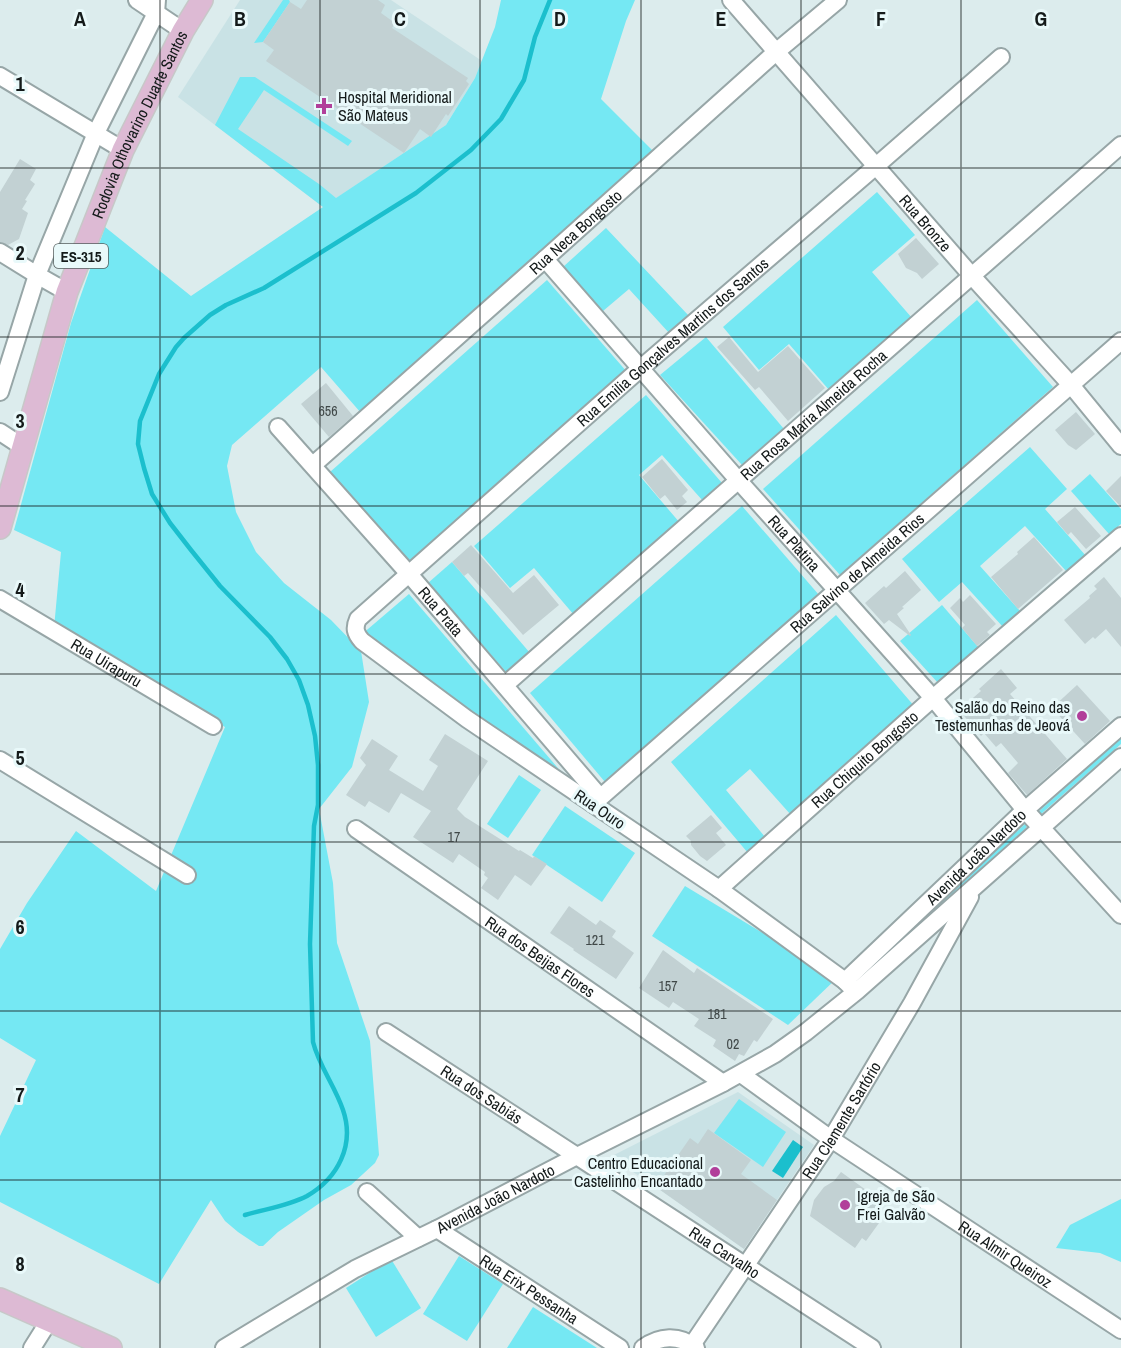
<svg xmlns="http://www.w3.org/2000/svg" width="1121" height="1348" font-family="'Archivo Narrow',sans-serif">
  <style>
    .built { fill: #c9e2e5 }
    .green { fill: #75e8f3 }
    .water { fill: #1bbfcd }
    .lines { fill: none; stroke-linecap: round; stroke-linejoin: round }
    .stream { stroke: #1bbfcd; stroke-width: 4.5 }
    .building { fill: #c2d1d3 }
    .minor-casing { stroke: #97a6a7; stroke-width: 20 }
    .major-casing { stroke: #c7c8c8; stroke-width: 24 }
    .minor { stroke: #fff; stroke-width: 16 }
    .major { stroke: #ddbad4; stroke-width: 21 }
    .grid { fill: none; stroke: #141a1a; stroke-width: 1.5; stroke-opacity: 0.55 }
    .poi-dot { fill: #b13f9a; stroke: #e9f9fa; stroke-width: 2 }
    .labels { text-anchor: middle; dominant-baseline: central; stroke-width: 6; stroke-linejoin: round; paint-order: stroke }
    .number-label { font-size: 14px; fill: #404848 }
    .shield { fill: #e9f9fa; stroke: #545d5d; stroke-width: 1.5 }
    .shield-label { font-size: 15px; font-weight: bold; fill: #141a1a }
    .poi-label { font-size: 16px; fill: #141a1a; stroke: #e9f9fa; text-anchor: start }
    .street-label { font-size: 16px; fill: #141a1a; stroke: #e9f9fa }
    .grid-label { font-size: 20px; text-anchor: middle; font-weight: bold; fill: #141a1a; stroke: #e9f9fa; stroke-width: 6; stroke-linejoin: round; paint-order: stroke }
  </style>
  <rect width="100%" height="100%" fill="#dceced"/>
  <g class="built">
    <polygon points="240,0 391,0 482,61 475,78 446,125 323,207 178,97"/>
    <polygon points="738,1092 814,1145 744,1249 656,1187 610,1157"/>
  </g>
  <g class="green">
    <polygon points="283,0 289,0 290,2 263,42 254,43"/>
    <polygon points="501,0 635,0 626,21 601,99 656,154 361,413 321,367 232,445 227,466 236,512 256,552 284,583 331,620 361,651 369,702 352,767 319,809 333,883 337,943 370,1041 379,1155 375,1163 351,1185 324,1200 278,1232 263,1246 259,1246 238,1232 225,1221 211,1200 159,1284 0,1202 0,1136 36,1060 0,1038 0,949 27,903 76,831 156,891 225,727 54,628 61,552 14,530 71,323 105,227 191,296 323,207 215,125 240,77 255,77 352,141 348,146 264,90 238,129 319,184 336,198 446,125 475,78 495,27"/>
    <polygon points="877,192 915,235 872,272 912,318 830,391 789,344 759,370 723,327"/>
    <polygon points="606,228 689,316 670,334 629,289 603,311 563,267"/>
    <polygon points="547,280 627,372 410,563 330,472"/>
    <polygon points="977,300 1053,387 840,575 763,489"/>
    <polygon points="706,337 784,429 742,465 660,375"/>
    <polygon points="646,395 722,483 703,501 662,455 639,475 680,523 574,615 534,568 510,588 474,546"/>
    <polygon points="1030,447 1067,489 1045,509 1086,556 1067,572 1025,526 980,566 1020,611 1003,627 962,582 939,602 902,559"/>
    <polygon points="1090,474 1121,509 1121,524 1109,534 1071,491"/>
    <polygon points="742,506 819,595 605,782 530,693"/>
    <polygon points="452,562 530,653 507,673 428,583"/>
    <polygon points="409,594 563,774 361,635"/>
    <polygon points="942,605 979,648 938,683 900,641"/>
    <polygon points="836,615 915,707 791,815 750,769 726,790 765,837 748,853 671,762"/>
    <polygon points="1121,738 1121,744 1041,814 1040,815 1037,813"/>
    <polygon points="519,775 541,790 508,838 487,824"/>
    <polygon points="565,806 635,853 602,902 532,855"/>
    <polygon points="1025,824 1027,825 1026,828 859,978 858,975"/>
    <polygon points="685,886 837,978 788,1025 652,936"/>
    <polygon points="739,1099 786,1132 763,1167 714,1133"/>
    <polygon points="1121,1199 1121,1262 1100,1253 1056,1248 1070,1225"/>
    <polygon points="459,1256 503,1284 467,1341 423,1314"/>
    <polygon points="391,1259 421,1308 376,1337 346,1288"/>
    <polygon points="533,1307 597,1348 507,1348"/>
  </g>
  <polygon class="water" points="793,1140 803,1147 783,1178 772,1171"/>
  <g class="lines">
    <path class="stream" d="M245,1215C265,1209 288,1206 307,1196C338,1178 355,1145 343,1110C335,1086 319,1066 313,1042L310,944L314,826L318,805V765L315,736L308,705L299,680L287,659L270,637L220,586L191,550L170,523L152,494L144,468L138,444L140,421L159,374L176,347L184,338L210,315L226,305L264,288L416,193L471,150L501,119L524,80L535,37L550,0"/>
  </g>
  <g class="building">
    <polygon points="307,0 378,0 385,5 381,13 395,23 392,28 468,78 466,81 469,84 448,116 446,114 431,137 420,129 404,153 266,61 274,50 263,42 290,2 301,9"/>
    <polygon points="20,159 36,169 30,180 35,184 25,200 27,201 22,209 28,213 19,239 8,245 0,242 0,192"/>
    <polygon points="916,238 939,264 922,279 917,273 906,268 898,254"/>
    <polygon points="729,337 758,372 788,346 825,388 788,421 759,387 755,390 717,347"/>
    <polygon points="326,383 353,416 329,437 301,404"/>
    <polygon points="1076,412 1095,434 1076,450 1068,445 1055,430"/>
    <polygon points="662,459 688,490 682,496 687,502 677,510 665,495 660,499 642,477"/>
    <polygon points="1121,476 1121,507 1106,491"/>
    <polygon points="1075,507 1101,536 1086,549 1071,532 1068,535 1057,522"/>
    <polygon points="1034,537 1063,570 1018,609 991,577 1018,554 1017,552"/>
    <polygon points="471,545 513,593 534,575 559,605 523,635 468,573 464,576 452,562"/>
    <polygon points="905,571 921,590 902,607 904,608 897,614 911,635 910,636 889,620 884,624 865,603 884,586 886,588"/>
    <polygon points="1104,577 1121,598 1121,647 1106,629 1095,639 1093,637 1085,644 1064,620 1090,598 1089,596 1097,589 1094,586"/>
    <polygon points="970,595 996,624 987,632 990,635 977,646 962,628 965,625 950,608 960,598 963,602"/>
    <polygon points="1001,669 1017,688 1010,694 1067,759 1027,795 1008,773 1018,763 1001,743 996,747 984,733 981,736 959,710 981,691 979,689"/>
    <polygon points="1077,685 1110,721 1085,744 1052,708"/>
    <polygon points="445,734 488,761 457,809 465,817 519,851 520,850 533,858 534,856 547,864 531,886 515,875 498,900 481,888 488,878 484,875 485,872 459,854 453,863 413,837 431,811 401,793 389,813 369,801 365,807 346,795 366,765 360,758 372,739 398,756 389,770 423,791 438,766 429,760"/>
    <polygon points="711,815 722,828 716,833 726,845 707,861 700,856 691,845 691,841 686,836"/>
    <polygon points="569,906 596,925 600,920 616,931 612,937 634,953 616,979 573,950 574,949 550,933"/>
    <polygon points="663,950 694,973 697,968 773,1019 757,1042 754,1040 744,1056 739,1054 735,1061 713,1046 716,1040 694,1026 699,1019 673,1002 669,1008 639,988"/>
    <polygon points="708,1129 751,1160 741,1174 777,1200 744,1249 656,1187 690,1138 698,1144"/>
    <polygon points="841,1172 880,1200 873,1211 879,1215 875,1221 879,1223 866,1241 862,1238 855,1248 810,1216 814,1200 824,1187 834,1181"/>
  </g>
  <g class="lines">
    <g class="minor-casing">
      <g id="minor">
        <polyline points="137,0 183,31"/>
        <path id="s1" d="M731,0L971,275L1071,385L1121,446"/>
        <polyline points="0,76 123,150"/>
        <polyline points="0,252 37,275 67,292"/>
        <path id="s2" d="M545,259L738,480L933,698L1025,810L1121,915"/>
        <polyline points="0,392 37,275 96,133 156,13 157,0"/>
        <path id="s3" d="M278,427L409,574L600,797"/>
        <polyline points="0,432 23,447"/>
        <path id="s4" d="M313,465L545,259L776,52L838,0"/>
        <path id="s5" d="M0,599L213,726"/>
        <path id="s6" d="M505,685L1121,145"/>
        <polyline points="0,760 187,875"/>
        <path id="s7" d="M593,804L1121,341"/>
        <path id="s8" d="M356,829L723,1083"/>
        <path id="s9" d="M719,889L933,698L1121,536"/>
        <path id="s10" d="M845,981L719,889L467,719L362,641C355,633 354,628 358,619L641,368L876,166L1001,57"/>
        <path id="s11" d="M851,987L845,981L1025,810L1121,726"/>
        <path id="s12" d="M386,1032L872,1348"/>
        <path id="s13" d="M741,1074L831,1139L1121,1330"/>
        <polyline points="367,1192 418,1238"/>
        <path id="s14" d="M437,1229L620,1348"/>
        <path id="s15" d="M692,1345L831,1139L912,1003L970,897"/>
        <polyline points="32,1348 49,1321"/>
        <path id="s16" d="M224,1348L355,1269L437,1229L577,1156L723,1083L775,1054L806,1032L857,991L1121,757"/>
        <path d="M643,1348C659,1336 679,1334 696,1348"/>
      </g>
    </g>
    <g class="major-casing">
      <g id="major">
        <path id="s17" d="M0,528L67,292L123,150L183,31L202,0"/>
        <polyline points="0,1299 111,1348"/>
      </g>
    </g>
    <use href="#minor" class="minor"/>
    <use href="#major" class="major"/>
  </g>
  <path class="grid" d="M160,0V1348M320,0V1348M480,0V1348M641,0V1348M801,0V1348M961,0V1348M0,168H1121M0,337H1121M0,506H1121M0,674H1121M0,842H1121M0,1011H1121M0,1180H1121"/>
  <g class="poi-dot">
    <path d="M321 97h6v6h6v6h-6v6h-6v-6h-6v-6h6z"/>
    <circle cx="1082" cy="716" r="6"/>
    <circle cx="715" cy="1172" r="6"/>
    <circle cx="845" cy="1205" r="6"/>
  </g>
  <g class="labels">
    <g class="number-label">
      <text x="328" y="411">656</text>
      <text x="454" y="837">17</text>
      <text x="595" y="940">121</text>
      <text x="668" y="986">157</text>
      <text x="717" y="1014">181</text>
      <text x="733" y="1044">02</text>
    </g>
    <rect class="shield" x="54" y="244" width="54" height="24" rx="4.5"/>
    <g class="shield-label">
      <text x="81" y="256">ES-315</text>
    </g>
    <g class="poi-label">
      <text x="338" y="97">Hospital Meridional<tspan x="338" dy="18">São Mateus</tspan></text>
      <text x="1070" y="707" text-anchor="end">Salão do Reino das<tspan x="1070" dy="18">Testemunhas de Jeová</tspan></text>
      <text x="703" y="1163" text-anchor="end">Centro Educacional<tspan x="703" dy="18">Castelinho Encantado</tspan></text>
      <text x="857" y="1196">Igreja de São<tspan x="857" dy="18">Frei Galvão</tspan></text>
    </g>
    <g class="street-label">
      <text stroke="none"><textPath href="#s17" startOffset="428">Rodovia Othovarino Duarte Santos</textPath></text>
      <text stroke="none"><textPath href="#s1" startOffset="296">Rua Bronze</textPath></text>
      <text stroke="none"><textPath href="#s4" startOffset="351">Rua Neca Bongosto</textPath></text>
      <text stroke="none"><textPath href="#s10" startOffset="1034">Rua Emilia Gonçalves Martins dos Santos</textPath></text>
      <text stroke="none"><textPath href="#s6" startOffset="410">Rua Rosa Maria Almeida Rocha</textPath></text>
      <text stroke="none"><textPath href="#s2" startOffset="378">Rua Platina</textPath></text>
      <text stroke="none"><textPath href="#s7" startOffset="351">Rua Salvino de Almeida Rios</textPath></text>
      <text stroke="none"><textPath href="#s3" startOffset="246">Rua Prata</textPath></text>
      <text stroke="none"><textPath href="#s5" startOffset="124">Rua Uirapuru</textPath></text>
      <text stroke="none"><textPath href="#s9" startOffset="195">Rua Chiquito Bongosto</textPath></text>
      <text transform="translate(600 809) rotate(34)">Rua Ouro</text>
      <text stroke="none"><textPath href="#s11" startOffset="189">Avenida João Nardoto</textPath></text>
      <text stroke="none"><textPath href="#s8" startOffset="224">Rua dos Beijas Flores</textPath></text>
      <text stroke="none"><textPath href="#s12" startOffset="114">Rua dos Sabiás</textPath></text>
      <text stroke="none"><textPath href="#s15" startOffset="270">Rua Clemente Sartório</textPath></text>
      <text stroke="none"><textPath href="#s16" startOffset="310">Avenida João Nardoto</textPath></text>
      <text stroke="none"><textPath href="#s12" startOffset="404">Rua Carvalho</textPath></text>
      <text stroke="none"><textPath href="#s13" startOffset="320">Rua Almir Queiroz</textPath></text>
      <text stroke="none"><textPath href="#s14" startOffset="110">Rua Erix Pessanha</textPath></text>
    </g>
  </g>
  <g class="grid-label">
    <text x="80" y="26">A</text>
    <text x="240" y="26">B</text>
    <text x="400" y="26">C</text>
    <text x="560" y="26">D</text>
    <text x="721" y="26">E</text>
    <text x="881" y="26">F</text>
    <text x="1041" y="26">G</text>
    <text x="20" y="91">1</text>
    <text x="20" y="260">2</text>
    <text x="20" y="428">3</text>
    <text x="20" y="597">4</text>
    <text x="20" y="765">5</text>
    <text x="20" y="934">6</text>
    <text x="20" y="1102">7</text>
    <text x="20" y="1271">8</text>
  </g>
</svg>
